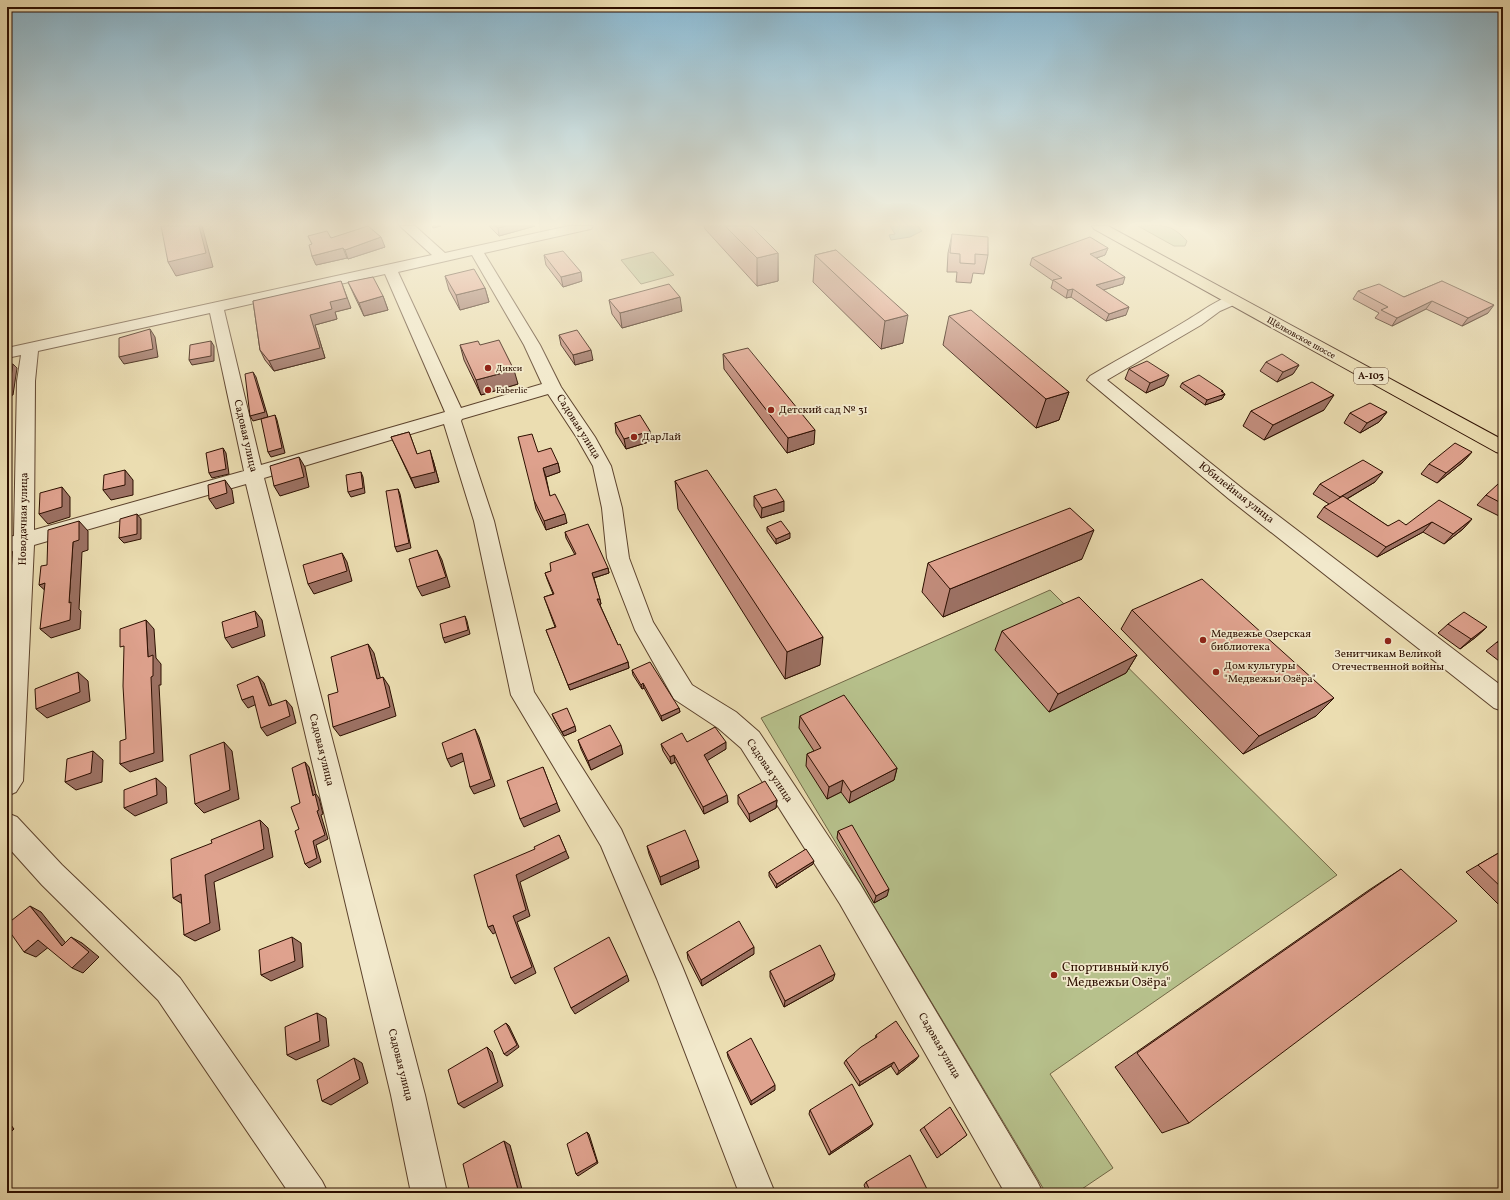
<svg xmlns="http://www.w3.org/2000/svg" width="1510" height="1200" font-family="Vollkorn,serif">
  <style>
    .green { fill: #b7c18c; stroke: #726846 }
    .water { fill: #98bcad; stroke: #6d7768 }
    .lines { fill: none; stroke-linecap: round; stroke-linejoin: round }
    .minor-casing { stroke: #5c422c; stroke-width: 2 }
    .major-casing { stroke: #2d0f00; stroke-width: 2 }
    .minor { fill: #f2e9cc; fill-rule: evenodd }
    .major { fill: #ebddb1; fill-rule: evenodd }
    .wall { fill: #c08b7a; stroke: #2d0f00 }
    .shaded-wall { fill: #9c7163; stroke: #2d0f00 }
    .building { fill: #dfa28e; stroke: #2d0f00 }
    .poi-dot { fill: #8f2418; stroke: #f2e9cc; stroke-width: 1.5 }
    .labels { text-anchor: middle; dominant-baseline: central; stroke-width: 3.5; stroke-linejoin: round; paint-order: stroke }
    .far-street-label { font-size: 9px; fill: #2d0f00; stroke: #f2e9cc }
    .far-poi-label { font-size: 9px; fill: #2d0f00; stroke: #f2e9cc; text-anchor: start }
    .shield { fill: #f2e9cc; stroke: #68503d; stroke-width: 1 }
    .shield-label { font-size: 10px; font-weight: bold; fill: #2d0f00 }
    .poi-label { font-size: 11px; fill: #2d0f00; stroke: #f2e9cc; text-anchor: start }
    .street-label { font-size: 11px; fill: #2d0f00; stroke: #f2e9cc }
    .near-poi-label { font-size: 13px; fill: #2d0f00; stroke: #f2e9cc; text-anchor: start }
  </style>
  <rect width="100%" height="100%" fill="#ebddb1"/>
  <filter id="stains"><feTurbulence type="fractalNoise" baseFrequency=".005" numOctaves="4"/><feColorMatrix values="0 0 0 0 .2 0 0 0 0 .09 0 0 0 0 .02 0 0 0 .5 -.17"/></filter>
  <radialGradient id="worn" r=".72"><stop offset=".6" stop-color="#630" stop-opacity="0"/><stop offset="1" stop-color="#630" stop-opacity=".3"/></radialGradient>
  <g class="green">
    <path d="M1138,226C1161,226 1170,222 1187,241L1185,246H1174Z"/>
    <polygon points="653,252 674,275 641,284 621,260"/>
    <polygon points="1050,590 1337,875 1050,1074 1113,1168 1076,1193 1046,1193 761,718"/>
  </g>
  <polygon class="water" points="890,226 918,226 922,231 910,237 891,240 889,235 895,234"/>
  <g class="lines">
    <g class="minor-casing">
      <g id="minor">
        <path d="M400,226H415L445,253L569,226H593L591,229L586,230L484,253L540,345L561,387L595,437L611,466L622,508L629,558L653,622L692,685L736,712L759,732L860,884L1037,1181L1043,1193H1005L840,904L741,748L718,728L674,699L635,630L607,558L602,508L593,466L577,438L548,394L462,419L461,421L494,521L534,692L621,829L682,966L775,1193H739L657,979L601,846L511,695L474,521L444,424L264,478L425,1095L447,1193H411L391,1095L246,484L34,545L23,781L16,792L7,796V636L13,551L7,553V537L14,536L17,381L21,355L7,358V348L432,255ZM472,255L524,345L542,384L461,408L398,272ZM385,274L445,412L261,465L224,310ZM210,313L244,471L34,530L35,381L38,351Z"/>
        <path d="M1233,295L1238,297L1241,300L1238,303L1220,311L1201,325L1107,380L1243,489L1503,687V711L1494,708L1229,499L1087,380L1090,376C1123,356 1157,339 1189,319C1204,310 1216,300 1233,295Z"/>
        <polygon points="7,813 17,817 62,865 180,978 322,1181 328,1193 289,1193 158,1000 42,885 7,846"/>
      </g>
    </g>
    <g class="major-casing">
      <polygon id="major" points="1092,226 1108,226 1503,440 1503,454 1496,452 1094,229"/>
    </g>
    <use href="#minor" class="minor"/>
    <use href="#major" class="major"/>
  </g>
  <g class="wall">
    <polygon points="489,226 535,226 499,236"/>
    <polygon points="704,226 751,226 778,253 778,281 757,286 705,229"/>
    <polygon points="952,234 988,255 984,274 973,273 971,283 956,282 957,272 947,272 948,253"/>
    <polygon points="308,236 331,238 385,247 348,259 347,258 316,265 312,256 312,244"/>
    <polygon points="1108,248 1105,255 1097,258 1123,284 1103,290 1126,315 1106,321 1071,297 1066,298 1051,288 1053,281 1030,265 1032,258"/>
    <polygon points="836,250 903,343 881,349 813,282 815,255"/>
    <polygon points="544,255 582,281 563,287 546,265"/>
    <polygon points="445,276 485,288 489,302 460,310 449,290"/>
    <polygon points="1442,281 1488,313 1462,326 1426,309 1392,326 1375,318 1379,313 1353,299 1358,291 1404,297"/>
    <polygon points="348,282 383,296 388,310 364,316 354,295"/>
    <polygon points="609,300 682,311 622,328 612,314"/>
    <polygon points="253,301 351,308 335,312 337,319 315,325 325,358 274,371 265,360 260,350"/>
    <polygon points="949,316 1069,392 1059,420 1036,428 943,345"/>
    <polygon points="559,335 593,360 575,365 561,345"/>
    <polygon points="460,345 480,345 518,384 481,395 464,360"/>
    <polygon points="723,354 814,444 787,453 724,369"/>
    <polygon points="1266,362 1299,365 1293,374 1277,382 1260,371"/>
    <polygon points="1129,369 1164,385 1146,393 1125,379"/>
    <polygon points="1182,383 1223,391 1222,392 1225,394 1222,399 1205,405 1180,387"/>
    <polygon points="1324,410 1264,440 1243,426 1251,411"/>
    <polygon points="1387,412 1379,422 1360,433 1344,423 1350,413"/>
    <polygon points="615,423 652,441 626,449 616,433"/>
    <polygon points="409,432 417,454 433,460 439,482 415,488 391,437"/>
    <polygon points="538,452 558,463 560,472 546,477 550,496 567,523 546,530 536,509 534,500"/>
    <polygon points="1472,452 1463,462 1437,483 1421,474 1429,464"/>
    <polygon points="675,481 820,665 785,679 678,509"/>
    <polygon points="1375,482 1347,499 1388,526 1472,519 1463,529 1444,544 1423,532 1377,557 1317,517 1324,507 1329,504 1313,494 1320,484"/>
    <polygon points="1503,486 1503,518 1477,505 1486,495"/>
    <polygon points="754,496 784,511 761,518 754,506"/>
    <polygon points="767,527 790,538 776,544 767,531"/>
    <polygon points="565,532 608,568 609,573 594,578 601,604 600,605 618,645 628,662 629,668 570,690 546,630 555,627 544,597 553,594 547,579 545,573 551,571 575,555 566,538"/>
    <polygon points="1082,559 943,617 922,592 928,563"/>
    <polygon points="1132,610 1316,716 1243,754 1121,629"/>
    <polygon points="1448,624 1487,627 1476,637 1460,649 1438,633"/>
    <polygon points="1002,631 1137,655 1126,673 1049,712 995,650"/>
    <polygon points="1503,638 1503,664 1486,651 1497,642"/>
    <polygon points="632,670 679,708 680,712 662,721 644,688 642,689 633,675"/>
    <polygon points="552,714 576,731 564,736 554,719"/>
    <polygon points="800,716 897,768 894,780 849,803 841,792 827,799 806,766 807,754 814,751 799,728"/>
    <polygon points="578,740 623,754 591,770 581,749"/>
    <polygon points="687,742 726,749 707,760 728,802 704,814 675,762 671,764 663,751 661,744"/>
    <polygon points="738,795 777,800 776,808 750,822 738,804"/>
    <polygon points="838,831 887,896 874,903 837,838"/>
    <polygon points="647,846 698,860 699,868 661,885 649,854"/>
    <polygon points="1502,851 1503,851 1503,909 1466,872"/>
    <polygon points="813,864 776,888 769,876 769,872"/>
    <polygon points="1401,869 1189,1123 1162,1133 1115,1067 1369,890"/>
    <polygon points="687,952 754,954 702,986 688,959"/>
    <polygon points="770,971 833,980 784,1007 770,977"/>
    <polygon points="876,1035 916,1060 897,1075 891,1066 859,1086 844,1063 846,1060 875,1039"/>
    <polygon points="727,1052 775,1090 751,1105 728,1057"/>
    <polygon points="810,1110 873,1124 870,1128 829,1155 809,1114"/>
    <polygon points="924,1127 967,1135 937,1158 920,1130"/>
    <polygon points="866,1182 929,1193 867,1193 864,1185"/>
  </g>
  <g class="shaded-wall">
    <polygon points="199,226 202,226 213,267 176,276 168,262"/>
    <polygon points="432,226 441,226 433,228"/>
    <polygon points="506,226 535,226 499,236 498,228"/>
    <polygon points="381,237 385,247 348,259 345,250"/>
    <polygon points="343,248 347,258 316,265 312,256"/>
    <polygon points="1108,248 1105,255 1087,261 1090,254"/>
    <polygon points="778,253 778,281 757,286 757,258"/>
    <polygon points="581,272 582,281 563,287 561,277"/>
    <polygon points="1125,277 1123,284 1093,293 1096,285"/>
    <polygon points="341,281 351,308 335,312 337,319 315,325 325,358 274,371 269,361 310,315 330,302"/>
    <polygon points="485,288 489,302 460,310 456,295"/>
    <polygon points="1073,289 1071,297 1066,298 1068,290"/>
    <polygon points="383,296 388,310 364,316 359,303"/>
    <polygon points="680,297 682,311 622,328 620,313"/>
    <polygon points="1432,301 1426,309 1392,326 1397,318"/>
    <polygon points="1494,305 1488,313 1462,326 1468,318"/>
    <polygon points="1129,307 1126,315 1106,321 1109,314"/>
    <polygon points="908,315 903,343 881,349 885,321"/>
    <polygon points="150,329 155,337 158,357 124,364 119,357"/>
    <polygon points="211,341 214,346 214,361 192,365 189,360"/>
    <polygon points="591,350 593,360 575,365 573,355"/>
    <polygon points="13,364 17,368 13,395 7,397 7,391"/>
    <polygon points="1299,365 1293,374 1277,382 1283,372"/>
    <polygon points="514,370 518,384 481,395 476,380"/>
    <polygon points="253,372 256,377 268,417 253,421 250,416"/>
    <polygon points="1169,375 1164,385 1146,393 1150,383"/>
    <polygon points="1221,391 1223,391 1221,396 1225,394 1222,399 1205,405 1207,400"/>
    <polygon points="1069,392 1059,420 1036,428 1046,399"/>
    <polygon points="1334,395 1324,410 1264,440 1273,425"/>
    <polygon points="1387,412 1379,422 1360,433 1367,423"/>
    <polygon points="275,415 277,420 285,453 271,457 268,452"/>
    <polygon points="815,430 814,444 787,453 788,438"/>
    <polygon points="650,431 652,441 626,449 624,439"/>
    <polygon points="223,448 226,453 229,474 212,478 209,473"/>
    <polygon points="430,450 433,460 439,482 415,488 411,478"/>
    <polygon points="1472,452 1463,462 1437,483 1446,473"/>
    <polygon points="299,457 305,467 309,487 280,496 274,486"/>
    <polygon points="558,463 560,472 546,477 543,468"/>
    <polygon points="125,470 133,480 133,495 111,500 103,490"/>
    <polygon points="361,472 363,477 365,493 351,497 348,492"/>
    <polygon points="1383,472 1375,482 1333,507 1340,497"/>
    <polygon points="225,480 232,490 234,503 216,509 209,499"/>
    <polygon points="62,487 70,497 70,517 48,524 39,514"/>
    <polygon points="398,489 400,494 411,548 397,552 395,547"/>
    <polygon points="784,501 784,511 761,518 762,508"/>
    <polygon points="137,514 141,519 141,539 124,543 119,538"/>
    <polygon points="565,514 567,523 546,530 544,521"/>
    <polygon points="1472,519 1463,529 1444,544 1453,534"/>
    <polygon points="79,521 88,531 88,550 82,552 79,609 81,611 80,629 51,638 40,629 69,603 73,542"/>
    <polygon points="1432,522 1423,532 1377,557 1386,547"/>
    <polygon points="1094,530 1082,559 943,617 950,589"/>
    <polygon points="790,533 790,538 776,544 776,539"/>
    <polygon points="437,550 442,560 450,587 422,596 417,587"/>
    <polygon points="342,553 347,562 352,581 314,594 308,584"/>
    <polygon points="608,568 609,573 593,578 592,573"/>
    <polygon points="45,583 49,594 39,585"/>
    <polygon points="597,599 600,599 601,604 599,605"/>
    <polygon points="255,611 262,620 265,636 232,648 225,638"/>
    <polygon points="465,616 467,621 470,634 445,643 443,638"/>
    <polygon points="146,620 154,629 156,658 161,664 161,685 159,685 163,761 130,772 120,764 148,657"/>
    <polygon points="1487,627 1476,637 1460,649 1471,639"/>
    <polygon points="823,637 820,665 785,679 787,652"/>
    <polygon points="368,644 374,653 383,688 377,679"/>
    <polygon points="1137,655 1126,673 1049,712 1058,694"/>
    <polygon points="628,662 629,668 570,690 568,685"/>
    <polygon points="78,672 88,681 90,701 47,718 36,709"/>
    <polygon points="258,676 264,683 275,714 269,706"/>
    <polygon points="383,677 389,686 396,716 340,736 333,727"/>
    <polygon points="643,683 644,688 642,689 641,685"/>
    <polygon points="253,696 259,703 248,708 242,700"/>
    <polygon points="1334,698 1316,716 1243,754 1259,736"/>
    <polygon points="286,700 292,707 296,723 267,736 261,728"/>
    <polygon points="679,708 680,712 662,721 661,716"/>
    <polygon points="575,726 576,731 564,736 562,732"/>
    <polygon points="475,729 479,737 495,786 474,794 470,787"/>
    <polygon points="224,742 232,751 239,799 204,813 195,804"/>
    <polygon points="726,742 726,749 705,762 704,755"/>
    <polygon points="621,745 623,754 591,770 588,761"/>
    <polygon points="93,751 103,760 102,782 76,790 65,782"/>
    <polygon points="462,753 466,760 451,767 447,759"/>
    <polygon points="674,755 675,762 671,764 670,757"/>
    <polygon points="305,762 309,767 316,794 319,798 323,814 321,815 328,839 316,845 321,862 309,868 305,864 313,841 317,811"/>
    <polygon points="543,767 560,811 524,827 520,819"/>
    <polygon points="897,768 894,780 849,803 851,792"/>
    <polygon points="156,778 166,787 167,803 135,816 124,808"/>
    <polygon points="843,780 841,792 827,799 829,787"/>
    <polygon points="727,795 728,802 704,814 703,807"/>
    <polygon points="777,800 776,808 750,822 749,814"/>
    <polygon points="260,820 268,828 273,857 214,882 220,930 195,941 184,935 205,875"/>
    <polygon points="559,835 569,858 520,882 530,916 517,922 536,973 515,984 511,978 513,916 516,875"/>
    <polygon points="698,860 699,868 661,885 660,877"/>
    <polygon points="814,861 813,864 776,888 777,884"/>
    <polygon points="889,889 887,896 874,903 876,896"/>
    <polygon points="181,894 184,905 173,898"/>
    <polygon points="30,906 41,912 73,952 62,946"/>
    <polygon points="493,925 498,931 493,934 488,927"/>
    <polygon points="71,937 82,943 99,957 83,973 72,968"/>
    <polygon points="292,937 301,943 303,967 271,981 261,975"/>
    <polygon points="38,940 50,946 36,957 24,952"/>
    <polygon points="754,947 754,954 702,986 701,980"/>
    <polygon points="835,974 833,980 784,1007 785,1001"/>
    <polygon points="627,975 629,981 575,1014 571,1008"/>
    <polygon points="317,1013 326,1018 329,1046 296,1060 287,1055"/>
    <polygon points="506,1023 509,1026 519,1047 507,1056 504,1054"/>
    <polygon points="487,1047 492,1052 503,1086 464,1108 458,1104"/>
    <polygon points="919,1056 916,1060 897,1075 899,1071"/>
    <polygon points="354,1058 362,1063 368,1083 331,1105 322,1101"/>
    <polygon points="894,1062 891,1066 859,1086 860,1082"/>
    <polygon points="775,1085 775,1090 751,1105 751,1101"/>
    <polygon points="7,1120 14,1129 7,1136"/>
    <polygon points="873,1124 870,1128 829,1155 831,1152"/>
    <polygon points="587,1132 589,1134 598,1163 578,1176 576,1174"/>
    <polygon points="504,1141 510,1145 523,1193 519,1193"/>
  </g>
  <g class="building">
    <polygon points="161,226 199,226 206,253 168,262"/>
    <polygon points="368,226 381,237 345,250 343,248 312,256 309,245 312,244 308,236 327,231 331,238"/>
    <polygon points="495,226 506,226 498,228"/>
    <polygon points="725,226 751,226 778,253 757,258"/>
    <polygon points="952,234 988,237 988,255 975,254 975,264 960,263 960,254 950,253"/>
    <polygon points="1090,237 1108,248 1090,254 1125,277 1096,285 1129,307 1109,314 1073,289 1068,290 1053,280 1062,278 1032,258"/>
    <polygon points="836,250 908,315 885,321 815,255"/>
    <polygon points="563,251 581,272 561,277 544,255"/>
    <polygon points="474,269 485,288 456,295 445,276"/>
    <polygon points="373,277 383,296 359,303 348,282"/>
    <polygon points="341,281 347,298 330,302 332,309 310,315 320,348 269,361 260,350 253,301"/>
    <polygon points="1442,281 1494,305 1468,318 1432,301 1397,318 1381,310 1388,307 1358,291 1379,284 1404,297"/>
    <polygon points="669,284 680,297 620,313 609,300"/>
    <polygon points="971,310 1069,392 1046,399 949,316"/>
    <polygon points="150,329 153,349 119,357 119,338"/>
    <polygon points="577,330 591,350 573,355 559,335"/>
    <polygon points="499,340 514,370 476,380 460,345 478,341 480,345"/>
    <polygon points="211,341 211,356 189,360 190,345"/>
    <polygon points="748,348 815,430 788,438 723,354"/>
    <polygon points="1282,354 1299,365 1283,372 1266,362"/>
    <polygon points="1147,361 1169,375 1150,383 1129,369"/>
    <polygon points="13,364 9,390 7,391 7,365"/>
    <polygon points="253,372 265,412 250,416 245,374"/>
    <polygon points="1199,375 1223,391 1221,391 1225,394 1207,400 1182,383"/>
    <polygon points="1312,382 1334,395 1273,425 1251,411"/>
    <polygon points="1370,403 1387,412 1367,423 1350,413"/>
    <polygon points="275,415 282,448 268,452 261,419"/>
    <polygon points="640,415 650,431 624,439 615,423"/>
    <polygon points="409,432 417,454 430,450 435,472 411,478 391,437"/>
    <polygon points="532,434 538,452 551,448 558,463 543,468 550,496 555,494 565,514 544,521 534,500 518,437"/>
    <polygon points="1455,443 1472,452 1446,473 1429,464"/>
    <polygon points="223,448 226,469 209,473 206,453"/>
    <polygon points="299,457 304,477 274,486 270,466"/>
    <polygon points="1363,460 1383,472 1340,497 1320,484"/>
    <polygon points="125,470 125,485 103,490 104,475"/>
    <polygon points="707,470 823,637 787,652 675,481"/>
    <polygon points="361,472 363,488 348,492 346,475"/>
    <polygon points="225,480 227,493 209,499 208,485"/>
    <polygon points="1498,484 1503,486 1503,504 1486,495"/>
    <polygon points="62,487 62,507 39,514 40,493"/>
    <polygon points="398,489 409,543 395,547 386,491"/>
    <polygon points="776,489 784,501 762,508 754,496"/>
    <polygon points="1343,496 1388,526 1399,520 1406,525 1439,500 1472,519 1453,534 1432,522 1386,547 1324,507"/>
    <polygon points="1070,508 1094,530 950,589 928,563"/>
    <polygon points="137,514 137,534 119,538 120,519"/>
    <polygon points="79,521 79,540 73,542 69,603 71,602 70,620 40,629 45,583 39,585 41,566 47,565 48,530"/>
    <polygon points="781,521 790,533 776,539 767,527"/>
    <polygon points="588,524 608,568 592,573 600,599 597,599 618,645 620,644 628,662 568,685 546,630 556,627 544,597 554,594 545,573 551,571 550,563 576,554 565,532"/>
    <polygon points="437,550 446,577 417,587 409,559"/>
    <polygon points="342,553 347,571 308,584 303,565"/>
    <polygon points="1202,579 1334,698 1259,736 1132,610"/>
    <polygon points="1079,597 1137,655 1058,694 1002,631"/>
    <polygon points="255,611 258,627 225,638 222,622"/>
    <polygon points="1464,612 1487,627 1471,639 1448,624"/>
    <polygon points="465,616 468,630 443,638 440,624"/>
    <polygon points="146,620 148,657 153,655 153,676 151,677 154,753 120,764 120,741 126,739 123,686 124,646 120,647 120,629"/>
    <polygon points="1503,638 1503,646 1497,642"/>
    <polygon points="368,644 377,679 383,677 390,707 333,727 328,695 338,692 331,657"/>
    <polygon points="650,662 679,708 661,716 643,683 641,685 632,670"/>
    <polygon points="78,672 80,692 36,709 35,689"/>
    <polygon points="258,676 269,706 286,700 290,716 261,728 253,696 242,700 237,685"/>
    <polygon points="844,695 897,768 851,792 843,780 829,787 807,754 821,748 800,716"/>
    <polygon points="567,708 575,726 562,732 552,714"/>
    <polygon points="610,725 621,745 588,761 578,740"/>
    <polygon points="715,727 726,742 704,755 727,795 703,807 674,755 670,757 661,744 682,733 687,742"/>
    <polygon points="475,729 491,779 470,787 462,753 447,759 442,743"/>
    <polygon points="224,742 230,790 195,804 190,755"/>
    <polygon points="93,751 91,773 65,782 67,759"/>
    <polygon points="305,762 313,796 315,794 319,810 317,811 325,835 313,841 317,858 305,864 295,831 299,829 291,807 300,803 292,768"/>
    <polygon points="543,767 557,803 520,819 507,781"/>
    <polygon points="156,778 157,795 124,808 124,790"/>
    <polygon points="765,781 777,800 749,814 738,795"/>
    <polygon points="260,820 264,849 205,875 210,923 184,935 181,894 173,898 171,859 212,843 211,840"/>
    <polygon points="852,825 889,889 876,896 838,831"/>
    <polygon points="685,830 698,860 660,877 647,846"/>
    <polygon points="559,835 566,851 516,875 526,910 513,916 532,967 511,978 493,925 488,927 474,875 535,849 534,847"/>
    <polygon points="806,849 814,861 777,884 769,872"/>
    <polygon points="1502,851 1503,851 1503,889 1478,865"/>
    <polygon points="1401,869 1457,921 1189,1123 1137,1053"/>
    <polygon points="30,906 62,946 71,937 89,952 72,968 38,940 24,952 7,928 7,924"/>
    <polygon points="739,921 754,947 701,980 687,952"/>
    <polygon points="292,937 295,961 261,975 259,950"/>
    <polygon points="609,937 627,975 571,1008 554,968"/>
    <polygon points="820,945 835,974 785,1001 770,971"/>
    <polygon points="317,1013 320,1041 287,1055 285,1027"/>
    <polygon points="896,1021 919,1056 899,1071 894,1062 860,1082 846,1060 861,1047 877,1037 876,1035"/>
    <polygon points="506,1023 517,1045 504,1054 494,1031"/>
    <polygon points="751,1038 775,1085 751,1101 727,1052"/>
    <polygon points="487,1047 498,1082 458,1104 448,1070"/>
    <polygon points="354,1058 360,1079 322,1101 317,1080"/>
    <polygon points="852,1084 873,1124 831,1152 810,1110"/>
    <polygon points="950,1107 967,1135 941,1155 924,1127"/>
    <polygon points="587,1132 597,1162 576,1174 567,1144"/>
    <polygon points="504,1141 519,1193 470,1193 463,1164"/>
    <polygon points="910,1155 929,1193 871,1193 866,1182"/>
  </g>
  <linearGradient id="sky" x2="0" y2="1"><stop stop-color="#88b7d0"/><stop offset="0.57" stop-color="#f6f0dc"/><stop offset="1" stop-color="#f6f0dc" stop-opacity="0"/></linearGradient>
  <rect width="1510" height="394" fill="url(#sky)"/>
  <g class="poi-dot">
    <circle cx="488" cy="368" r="4"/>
    <circle cx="488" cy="390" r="4"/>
    <circle cx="771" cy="410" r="4"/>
    <circle cx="634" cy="437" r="4"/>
    <circle cx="1203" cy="640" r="4"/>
    <circle cx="1388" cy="641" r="4"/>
    <circle cx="1216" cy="672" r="4"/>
    <circle cx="1054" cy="975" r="4"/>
  </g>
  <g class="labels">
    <g class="far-street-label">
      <text transform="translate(1301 338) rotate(29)">Щёлковское шоссе</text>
    </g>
    <g class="far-poi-label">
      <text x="496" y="368">Дикси</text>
      <text x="496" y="390">Faberlic</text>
    </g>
    <rect class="shield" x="1354" y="368" width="34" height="16" rx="3"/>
    <g class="shield-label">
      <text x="1371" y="376">А-103</text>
    </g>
    <g class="poi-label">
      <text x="779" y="410">Детский сад № 31</text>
      <text x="642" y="437">ДарЛай</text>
      <text x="1211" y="634">Медвежье Озерская<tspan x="1211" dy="13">библиотека</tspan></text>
      <text x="1388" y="654" text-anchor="middle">Зенитчикам Великой<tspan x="1388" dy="13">Отечественной войны</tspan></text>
      <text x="1224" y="666">Дом культуры<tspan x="1224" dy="13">"Медвежьи Озёра"</tspan></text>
    </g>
    <g class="street-label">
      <text transform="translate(578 427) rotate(58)">Садовая улица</text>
      <text transform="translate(245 436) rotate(77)">Садовая улица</text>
      <text transform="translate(1236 493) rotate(38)">Юбилейная улица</text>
      <text transform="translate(24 519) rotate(-89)">Новодачная улица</text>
      <text transform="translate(321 750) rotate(76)">Садовая улица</text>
      <text transform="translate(769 771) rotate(56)">Садовая улица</text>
      <text transform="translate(939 1046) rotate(60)">Садовая улица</text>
      <text transform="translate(400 1065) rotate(76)">Садовая улица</text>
    </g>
    <g class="near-poi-label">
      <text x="1062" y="968">Спортивный клуб<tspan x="1062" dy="15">"Медвежьи Озёра"</tspan></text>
    </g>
  </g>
  <rect width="1510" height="1200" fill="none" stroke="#ebddb1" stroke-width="24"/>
  <rect x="8" y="8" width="1494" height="1184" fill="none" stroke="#2d0f00" stroke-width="2"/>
  <rect x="12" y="12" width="1486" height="1176" fill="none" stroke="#2d0f00"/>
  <rect width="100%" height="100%" filter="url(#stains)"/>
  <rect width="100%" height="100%" fill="url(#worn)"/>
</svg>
